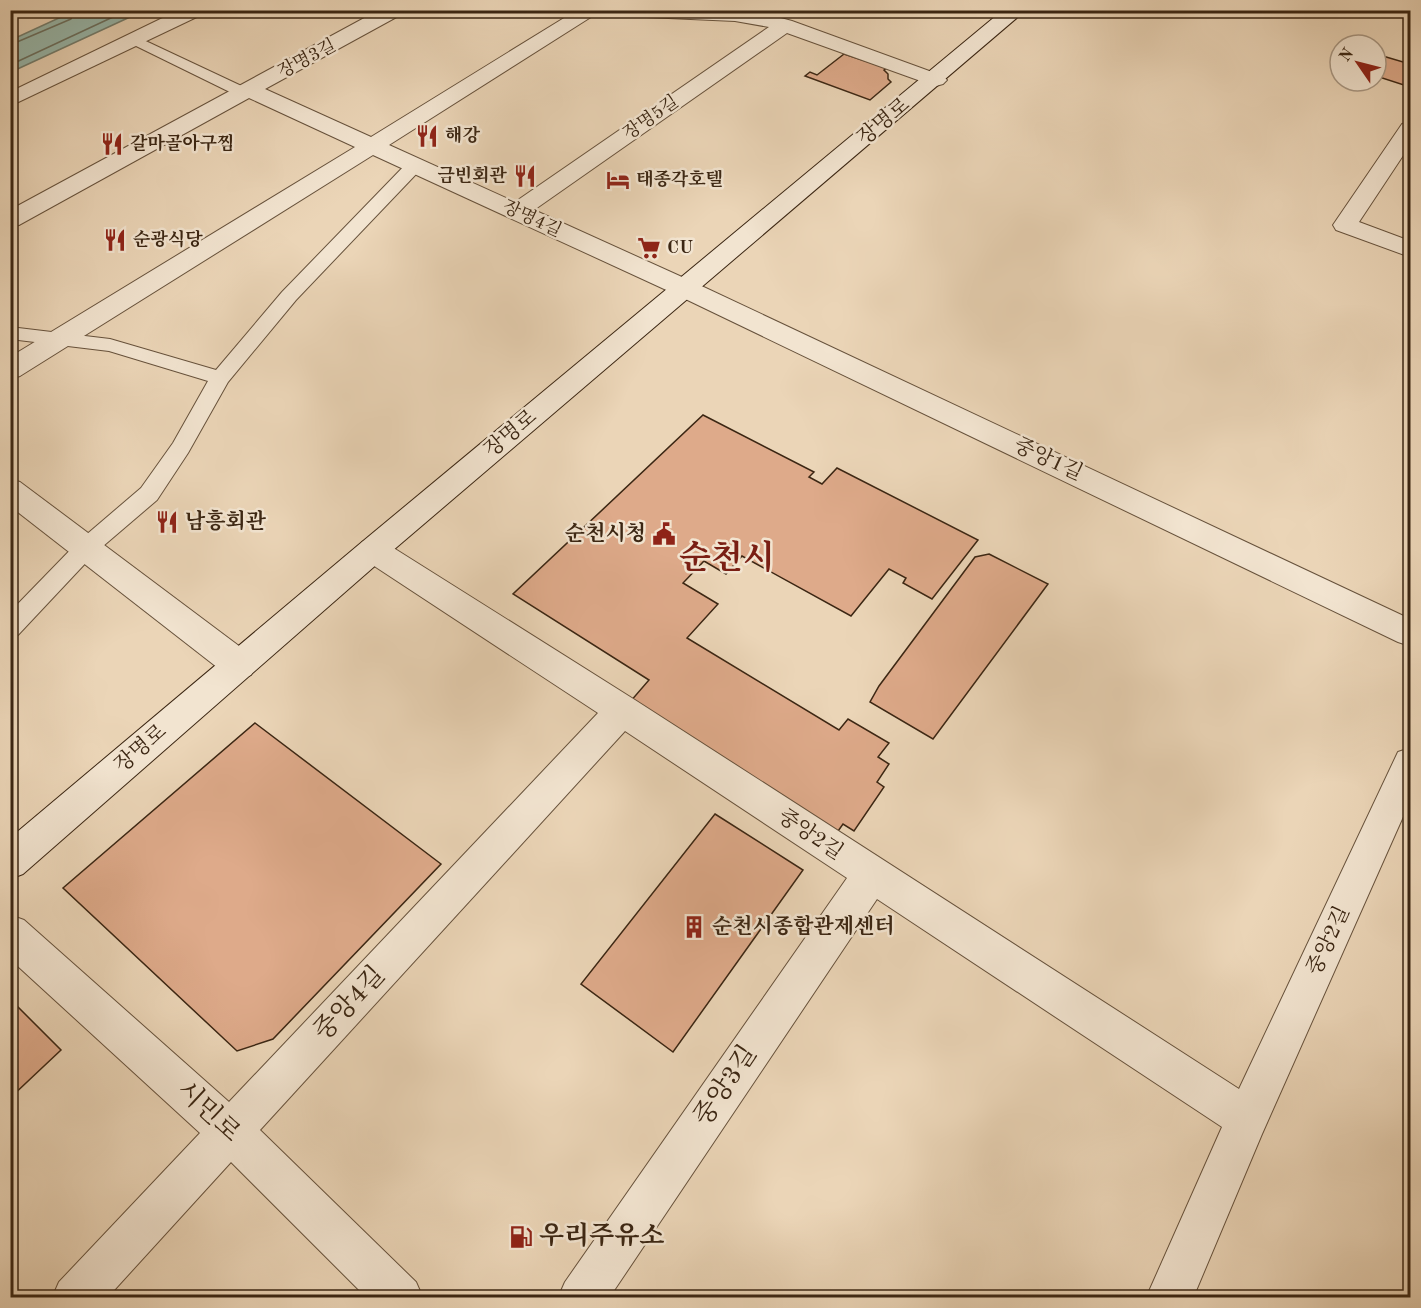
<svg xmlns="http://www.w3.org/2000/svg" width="1421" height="1308" font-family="'Old Standard TT','Noto Serif KR',serif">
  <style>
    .water { fill: #98b9ad; stroke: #737e6f; stroke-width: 1.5 }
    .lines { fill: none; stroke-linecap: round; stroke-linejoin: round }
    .shore { stroke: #6a7060; stroke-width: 1.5 }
    .building { fill: #deaa8a; stroke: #3b2613; stroke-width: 1.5 }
    .lane-casing { stroke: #67523c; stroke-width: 2 }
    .street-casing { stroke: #67523c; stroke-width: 2 }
    .secondary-casing { stroke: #3b2613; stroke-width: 2 }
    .lane { fill: #f2e4d0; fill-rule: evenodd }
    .street { fill: #f2e4d0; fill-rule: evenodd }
    .secondary { fill: #f2e4d0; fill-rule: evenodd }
    .labels { text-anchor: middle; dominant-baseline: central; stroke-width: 5; stroke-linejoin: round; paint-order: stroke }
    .far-street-label { font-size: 18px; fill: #3b2613; stroke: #f2e4d0 }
    .far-poi-label { font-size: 18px; font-weight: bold; fill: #3b2613; stroke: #f2e4d0; text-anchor: start }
    .street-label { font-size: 21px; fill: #3b2613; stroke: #f2e4d0 }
    .poi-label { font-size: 21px; font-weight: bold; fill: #3b2613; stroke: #f2e4d0; text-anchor: start }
    .near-street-label { font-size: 26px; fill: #3b2613; stroke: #f2e4d0 }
    .near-poi-label { font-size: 26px; font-weight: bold; fill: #3b2613; stroke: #f2e4d0; text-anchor: start }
    .town-label { font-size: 33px; font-weight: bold; fill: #7a1f14; stroke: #f2e4d0 }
  </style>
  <rect width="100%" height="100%" fill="#ebd5b7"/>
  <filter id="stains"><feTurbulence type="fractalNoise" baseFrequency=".00333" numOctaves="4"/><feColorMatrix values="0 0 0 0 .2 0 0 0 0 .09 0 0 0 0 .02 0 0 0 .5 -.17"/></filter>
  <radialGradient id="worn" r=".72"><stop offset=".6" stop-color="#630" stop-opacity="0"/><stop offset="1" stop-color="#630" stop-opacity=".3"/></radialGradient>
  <polygon class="water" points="74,11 143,11 11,72 11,40"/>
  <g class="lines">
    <g class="shore">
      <polyline points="10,45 71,19 75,10"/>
      <polyline points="10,65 128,10"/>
    </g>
  </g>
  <g class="building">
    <polygon points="844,54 887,68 884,70 888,74 888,79 891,82 870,100 805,76 810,72 817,75"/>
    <polygon points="1376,54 1410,64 1410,87 1376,76"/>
    <polygon points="703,415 814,472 809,477 822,484 837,468 978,540 932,599 903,583 906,578 889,569 851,616 742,556 726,574 704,561 683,583 718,604 687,638 839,730 848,719 889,743 878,757 889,764 877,782 884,787 854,831 843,824 836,834 623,710 649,680 513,594"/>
    <polygon points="989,554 1048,584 933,739 870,702 879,686 975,557"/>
    <polygon points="255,723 441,864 273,1039 237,1051 63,888"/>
    <polygon points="715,814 803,870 673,1052 581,984"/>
    <polygon points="10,999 61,1050 10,1098"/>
  </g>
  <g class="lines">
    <g class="lane-casing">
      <g id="lane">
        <polygon points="135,36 250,90 252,93 244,98 238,96 130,43 128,40 130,37"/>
        <polygon points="415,160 421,161 423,165 421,169 296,300 228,382 188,453 157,500 95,553 18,635 10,637 10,612 79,541 141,488 173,443 208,381 109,351 10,339 10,327 110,339 216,370 282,292 409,161"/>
      </g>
    </g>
    <g class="street-casing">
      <g id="street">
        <polygon points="179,10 206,10 203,14 10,106 10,92"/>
        <polygon points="379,10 405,10 402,14 265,89 371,137 577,10 602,10 389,145 515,202 769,27 735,21 624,16 617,14 614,10 755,11 792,21 943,76 947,80 943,84 936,86 929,84 787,33 534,210 693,282 1410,619 1410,646 1398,642 675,294 373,155 20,376 10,379 10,357 355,147 249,98 19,225 10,227 10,210"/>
        <polygon points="1410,122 1410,145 1359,222 1410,241 1410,257 1336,230 1333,225 1402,124"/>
        <polygon points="10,479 20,482 251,655 256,665 251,675 239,679 227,675 10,506"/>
        <polygon points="373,538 384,542 635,700 1239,1089 1398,752 1410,748 1410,801 1262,1134 1193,1298 1146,1298 1222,1127 877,899 609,1298 558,1298 565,1282 847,878 625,731 260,1130 416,1282 423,1298 367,1298 231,1162 107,1298 52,1298 59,1282 200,1133 10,959 10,915 24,920 229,1102 598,713 362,558 358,550 362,542"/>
      </g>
    </g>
    <g class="secondary-casing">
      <polygon id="secondary" points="1003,10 1026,10 384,558 23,874 10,879 10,838 362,542"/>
    </g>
    <use href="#lane" class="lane"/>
    <use href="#street" class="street"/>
    <use href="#secondary" class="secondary"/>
  </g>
  <defs>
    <g id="restaurant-bare" transform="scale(1.8)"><path d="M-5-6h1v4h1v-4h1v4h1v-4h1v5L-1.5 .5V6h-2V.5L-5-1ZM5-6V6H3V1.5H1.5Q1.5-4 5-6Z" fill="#8f2418" stroke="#f2e4d0" stroke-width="2.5" paint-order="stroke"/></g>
    <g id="hotel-bare" transform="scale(1.8)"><path d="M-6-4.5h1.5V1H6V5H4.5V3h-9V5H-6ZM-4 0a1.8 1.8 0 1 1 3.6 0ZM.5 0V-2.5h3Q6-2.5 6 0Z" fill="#8f2418" stroke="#f2e4d0" stroke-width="2.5" paint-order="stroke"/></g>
    <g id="supermarket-bare" transform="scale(1.8)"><path d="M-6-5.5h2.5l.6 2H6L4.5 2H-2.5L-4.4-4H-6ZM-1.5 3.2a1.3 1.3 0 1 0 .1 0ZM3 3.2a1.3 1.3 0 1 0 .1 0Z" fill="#8f2418" stroke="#f2e4d0" stroke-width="2.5" paint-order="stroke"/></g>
    <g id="civic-bare" transform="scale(1.8)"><path d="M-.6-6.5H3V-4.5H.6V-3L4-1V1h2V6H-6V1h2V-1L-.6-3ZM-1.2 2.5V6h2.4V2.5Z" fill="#8f2418" stroke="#f2e4d0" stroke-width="2.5" paint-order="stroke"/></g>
    <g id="building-bare" transform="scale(1.8)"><path d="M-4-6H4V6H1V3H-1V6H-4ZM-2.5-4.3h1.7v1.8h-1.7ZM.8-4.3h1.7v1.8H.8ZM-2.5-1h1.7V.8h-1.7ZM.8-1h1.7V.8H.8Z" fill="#8f2418" stroke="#f2e4d0" stroke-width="2.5" paint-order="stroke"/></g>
    <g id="fuel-bare" transform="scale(1.8)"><path d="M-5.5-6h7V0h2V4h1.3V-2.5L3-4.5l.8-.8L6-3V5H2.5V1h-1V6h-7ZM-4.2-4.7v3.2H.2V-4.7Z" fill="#8f2418" stroke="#f2e4d0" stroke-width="2.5" paint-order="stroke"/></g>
  </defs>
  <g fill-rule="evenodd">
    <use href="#restaurant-bare" x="427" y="136"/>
    <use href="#restaurant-bare" x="112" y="144"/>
    <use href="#restaurant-bare" x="525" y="176"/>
    <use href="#hotel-bare" x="618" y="180"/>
    <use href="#restaurant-bare" x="115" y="240"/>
    <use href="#supermarket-bare" x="649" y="248"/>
    <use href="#restaurant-bare" x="167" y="522"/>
    <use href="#civic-bare" x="664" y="534"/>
    <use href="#building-bare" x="694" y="927"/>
    <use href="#fuel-bare" x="521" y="1237"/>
  </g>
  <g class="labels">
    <g class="far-street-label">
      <text transform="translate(307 59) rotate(-28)">장명3길</text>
      <text transform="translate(651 118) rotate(-35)">장명5길</text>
      <text transform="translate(532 219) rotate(25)">장명4길</text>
    </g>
    <g class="far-poi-label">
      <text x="445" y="136">해강</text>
      <text x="130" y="144">갈마골아구찜</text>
      <text x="507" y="176" text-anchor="end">금빈회관</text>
      <text x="636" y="180">태종각호텔</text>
      <text x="133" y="240">순광식당</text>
      <text x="667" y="248">CU</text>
    </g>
    <g class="street-label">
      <text transform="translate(884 122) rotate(-40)">장명로</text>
      <text transform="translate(511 434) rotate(-40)">장명로</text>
      <text transform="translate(1048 460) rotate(25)">중앙1길</text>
      <text transform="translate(141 749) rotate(-41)">장명로</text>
      <text transform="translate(810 835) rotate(34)">중앙2길</text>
      <text transform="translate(1329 941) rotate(-65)">중앙2길</text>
    </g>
    <g class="poi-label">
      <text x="185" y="522">남흥회관</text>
      <text x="646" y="534" text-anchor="end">순천시청</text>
      <text x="712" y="927">순천시종합관제센터</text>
    </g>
    <g class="near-street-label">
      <text transform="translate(350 1004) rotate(-47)">중앙4길</text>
      <text transform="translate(726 1086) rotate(-56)">중앙3길</text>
      <text transform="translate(208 1112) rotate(43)">시민로</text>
    </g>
    <g class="near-poi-label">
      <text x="539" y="1237">우리주유소</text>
    </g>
    <g class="town-label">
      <text x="727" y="559">순천시</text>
    </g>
  </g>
  <rect width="1421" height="1308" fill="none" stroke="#ebd5b7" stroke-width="36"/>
  <rect x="12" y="12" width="1397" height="1284" fill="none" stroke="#3b2613" stroke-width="3"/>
  <rect x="18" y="18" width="1385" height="1272" fill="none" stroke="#3b2613" stroke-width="1.5"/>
  <g transform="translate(1358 63) rotate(305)"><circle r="28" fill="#f2e4d0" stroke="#a99884" stroke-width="1.5"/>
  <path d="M0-4.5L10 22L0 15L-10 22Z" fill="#8f2418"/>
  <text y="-9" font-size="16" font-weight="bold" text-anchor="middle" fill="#3b2613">N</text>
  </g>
  <rect width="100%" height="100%" filter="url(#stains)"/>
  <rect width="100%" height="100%" fill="url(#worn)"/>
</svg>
